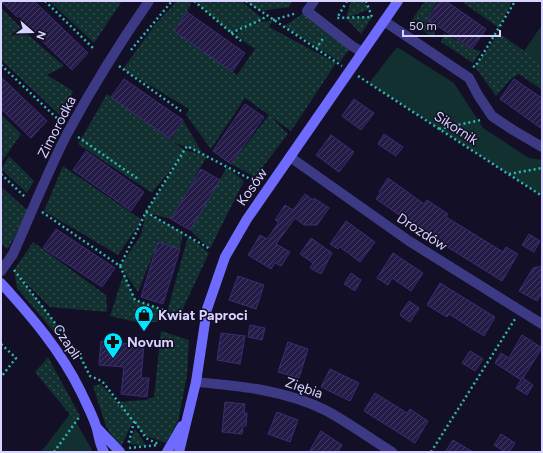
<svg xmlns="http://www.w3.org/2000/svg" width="543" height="453" font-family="Figtree,sans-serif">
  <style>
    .grass { fill: url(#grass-dots) }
    .park { fill: #12302f }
    .building { fill: url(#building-hatch); stroke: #3b2d73 }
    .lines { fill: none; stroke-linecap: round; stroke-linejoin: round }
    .path { stroke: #2fb8b0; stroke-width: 2.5; stroke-dasharray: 2 3; stroke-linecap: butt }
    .street { stroke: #3d3a85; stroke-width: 10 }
    .secondary { stroke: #6f6bff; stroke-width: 10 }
    .labels { text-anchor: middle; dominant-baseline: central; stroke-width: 3; stroke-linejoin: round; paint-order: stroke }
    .street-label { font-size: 14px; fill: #d9d4ff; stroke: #130f26 }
    .poi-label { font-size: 14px; font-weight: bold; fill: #d9d4ff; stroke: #130f26; text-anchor: start }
  </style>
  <defs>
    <pattern id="grass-dots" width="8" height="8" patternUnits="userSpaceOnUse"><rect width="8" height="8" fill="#12302f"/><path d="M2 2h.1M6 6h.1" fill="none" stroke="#344d4e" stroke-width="1.8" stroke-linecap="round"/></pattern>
    <pattern id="building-hatch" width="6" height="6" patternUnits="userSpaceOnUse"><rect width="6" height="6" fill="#241b47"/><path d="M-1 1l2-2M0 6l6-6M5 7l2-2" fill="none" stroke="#433b63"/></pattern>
  </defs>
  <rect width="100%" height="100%" fill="#130f26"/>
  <g class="grass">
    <polygon points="49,1 110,1 111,2 112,1 122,1 94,43"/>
    <polygon points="177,1 192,1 187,12 174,31 237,75 255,49 234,35 248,26 231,33 194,1 241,1 263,19 255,23 273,20 269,27 336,63 291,131 271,117 288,134 255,177 231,164 269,115 245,98 211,149 186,115 189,109 123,69 154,26"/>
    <polygon points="246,1 292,1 289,7 260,11"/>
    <polygon points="351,1 363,1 370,9 347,18 372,17 361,34 346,18"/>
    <polygon points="425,1 438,1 427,18 439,27 432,37 420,28 409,24"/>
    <polygon points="461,1 512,1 499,28"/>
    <polygon points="1,8 27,34 64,66 47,75 73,91 62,117 1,60"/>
    <polygon points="307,11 352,46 340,62 284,26"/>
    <polygon points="444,33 472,49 481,51 473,63 441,42"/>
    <polygon points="499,33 542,64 542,90 519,74 511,79 496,96 475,67"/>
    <polygon points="107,94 171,140 183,120 203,154 173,142 185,150 207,156 171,219 148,213 183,233 180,249 151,239 158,242 138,292 120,266 141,235 146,212 182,155 152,193 78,144"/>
    <polygon points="1,114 21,134 1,163"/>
    <polygon points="9,156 34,181 27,193 1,169"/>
    <polygon points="63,166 142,220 118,255 44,211"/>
    <polygon points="227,167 244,181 210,249 190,230"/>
    <polygon points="3,188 28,211 8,249 1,244 1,191"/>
    <polygon points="188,236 209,253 179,317 165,320"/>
    <polygon points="33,242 106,295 107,312 50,307 18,275 61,330 54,332 17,288 14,270"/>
    <polygon points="124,273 135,300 163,310 158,322 136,322 110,316"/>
    <polygon points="161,331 189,340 187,376 178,421 166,443 144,435 133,421 120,449 106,426 93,386 101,384 124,410 118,402 145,400 154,397"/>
    <polygon points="48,357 80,416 76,422 35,372"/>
    <polygon points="135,429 147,446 129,444"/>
  </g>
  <g class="park">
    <polygon points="542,25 542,64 524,51"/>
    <polygon points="397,47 454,83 483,128 529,158 542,160 542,196 369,83"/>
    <polygon points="70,414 76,422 93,452 41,452"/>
  </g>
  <g class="building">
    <polygon points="1,1 34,1 88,53 72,70"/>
    <polygon points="440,1 446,1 486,29 472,49 427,19"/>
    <polygon points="187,12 245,53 232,72 174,31"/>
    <polygon points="1,77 47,121 31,138 1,109"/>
    <polygon points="124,79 183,120 170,139 111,97"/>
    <polygon points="514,79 542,98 542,129 500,99"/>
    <polygon points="354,99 374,113 361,130 342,116"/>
    <polygon points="245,104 264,117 231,164 213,151"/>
    <polygon points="384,134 403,147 396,156 378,144"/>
    <polygon points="331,135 354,152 339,172 316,155"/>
    <polygon points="86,151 144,192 131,211 73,170"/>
    <polygon points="201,169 220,180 190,230 171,219"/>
    <polygon points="388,178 424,204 427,200 448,214 446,217 495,247 503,252 506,247 518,254 502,281 433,238 376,199 380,193 379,192"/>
    <polygon points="305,194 313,200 314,198 329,208 317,225 304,225 295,218 276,244 290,252 281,266 275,263 271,269 248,255 260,235 267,239 279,222 275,220 285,205 293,210"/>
    <polygon points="346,221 375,242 360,262 340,247 338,249 330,244"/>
    <polygon points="56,229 115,268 102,287 43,248"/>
    <polygon points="529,234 540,241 534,252 522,245"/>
    <polygon points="311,238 332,253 321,274 310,268 313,263 300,254"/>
    <polygon points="158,242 180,249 163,304 141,297"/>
    <polygon points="393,253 423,273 411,291 392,278 388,285 377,278"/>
    <polygon points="542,266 542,293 537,301 519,291 533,268"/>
    <polygon points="351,273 361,280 355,291 344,284"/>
    <polygon points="238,276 264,285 256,309 229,300"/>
    <polygon points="440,283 495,317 484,336 449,314 447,317 427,305"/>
    <polygon points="409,301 419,308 410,322 401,316 400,314"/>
    <polygon points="250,325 265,328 262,340 248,337"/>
    <polygon points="221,333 245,336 240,364 217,360"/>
    <polygon points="522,335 542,348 523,378 533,385 527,395 516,388 521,380 495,363 501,353 509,358"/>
    <polygon points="101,341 144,345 141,378 149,378 147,397 121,394 124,367 99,365"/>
    <polygon points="288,342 308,349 299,378 278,372"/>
    <polygon points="470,351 483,359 475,371 462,363"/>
    <polygon points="330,369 359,383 350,401 321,387"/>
    <polygon points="375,393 407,413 410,409 428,421 415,443 364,411"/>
    <polygon points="225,402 245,404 244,413 247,413 246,426 243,426 242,434 222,432"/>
    <polygon points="277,412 298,420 290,442 268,434"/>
    <polygon points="321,431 342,445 338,452 309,452"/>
    <polygon points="501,434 515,443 509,452 505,452 494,445"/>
    <polygon points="453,440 473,452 445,452"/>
  </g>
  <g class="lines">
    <g class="path">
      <polyline points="45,1 94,49"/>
      <polyline points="194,1 241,41"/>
      <polyline points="246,1 342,66"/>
      <polyline points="347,1 337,18 372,17 366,1"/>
      <polyline points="273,20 297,13"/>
      <polyline points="231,33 263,19 266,15"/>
      <polyline points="316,49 324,37"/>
      <polyline points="131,50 172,1"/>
      <polyline points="1,65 62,123"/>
      <polyline points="119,66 181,111"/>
      <polyline points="473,66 475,67 514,3"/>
      <polyline points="358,76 542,196"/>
      <polyline points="439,129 481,120"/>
      <polyline points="78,137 138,179"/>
      <polyline points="1,174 25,197"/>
      <polyline points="509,174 542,168"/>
      <polyline points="42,212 120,266 135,300 163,310"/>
      <polyline points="146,212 210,249"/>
      <polyline points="120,266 146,212 187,146 252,180"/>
      <polyline points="14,270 79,354 90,376 102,381 134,422 128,445"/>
      <polyline points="1,344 16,358 1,377"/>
      <polyline points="135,422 146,438 160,445"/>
      <polyline points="129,448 158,445"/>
      <polyline points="54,452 80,416"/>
      <polyline points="431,452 515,319"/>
    </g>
    <g class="street">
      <polyline points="314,1 307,11 352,46 362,52"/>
      <polyline points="384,21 469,78 478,95 492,116 513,130 542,147"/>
      <polyline points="290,157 409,241 542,324"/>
      <path d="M1,271L13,254C31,214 47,173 67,134C92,88 119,44 149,1"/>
      <path d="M196,382C240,386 286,390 327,411C349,423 371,439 392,452"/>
    </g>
    <g class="secondary">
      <path d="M1,283C32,317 61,351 81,392C86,403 92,414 96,426C99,435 99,444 104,452"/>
      <polyline points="97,428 120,452"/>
      <polyline points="167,452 182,426"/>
      <polyline points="179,452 196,382 207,309 225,257 247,219 398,1"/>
    </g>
  </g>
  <defs>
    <g id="shop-pin" transform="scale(1)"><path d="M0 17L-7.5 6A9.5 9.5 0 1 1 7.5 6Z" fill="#00e5ff" stroke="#130f26"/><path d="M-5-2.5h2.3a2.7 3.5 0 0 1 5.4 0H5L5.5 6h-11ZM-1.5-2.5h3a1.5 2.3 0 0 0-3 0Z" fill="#111"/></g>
    <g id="pharmacy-pin" transform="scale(1)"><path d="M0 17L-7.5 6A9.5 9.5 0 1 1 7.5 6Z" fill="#00e5ff" stroke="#130f26"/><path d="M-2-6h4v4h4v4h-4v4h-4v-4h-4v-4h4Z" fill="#111"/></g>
  </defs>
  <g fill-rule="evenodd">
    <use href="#shop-pin" x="144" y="315"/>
    <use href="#pharmacy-pin" x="113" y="342"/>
  </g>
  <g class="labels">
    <g class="street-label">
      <text transform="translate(57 127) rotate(-63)">Zimorodka</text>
      <text transform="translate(456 128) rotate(33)">Sikornik</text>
      <text transform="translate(252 187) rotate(-55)">Kosów</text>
      <text transform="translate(422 232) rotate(33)">Drozdów</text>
      <text transform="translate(67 342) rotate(56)">Czapli</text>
      <text transform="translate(304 388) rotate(19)">Ziębia</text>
    </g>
    <g class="poi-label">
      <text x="158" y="315">Kwiat Paproci</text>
      <text x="127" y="342">Novum</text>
    </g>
  </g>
  <rect width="543" height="453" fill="none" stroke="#d9d4ff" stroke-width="4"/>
  <g transform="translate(32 32) rotate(110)" stroke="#130f26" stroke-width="3" paint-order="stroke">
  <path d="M0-3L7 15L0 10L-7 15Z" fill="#d9d4ff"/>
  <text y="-6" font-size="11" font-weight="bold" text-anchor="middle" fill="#d9d4ff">N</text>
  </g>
  <path d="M403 30v6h97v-6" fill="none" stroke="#d9d4ff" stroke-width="2"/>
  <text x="409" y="30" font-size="12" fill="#d9d4ff" stroke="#130f26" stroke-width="3" paint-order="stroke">50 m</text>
</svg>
